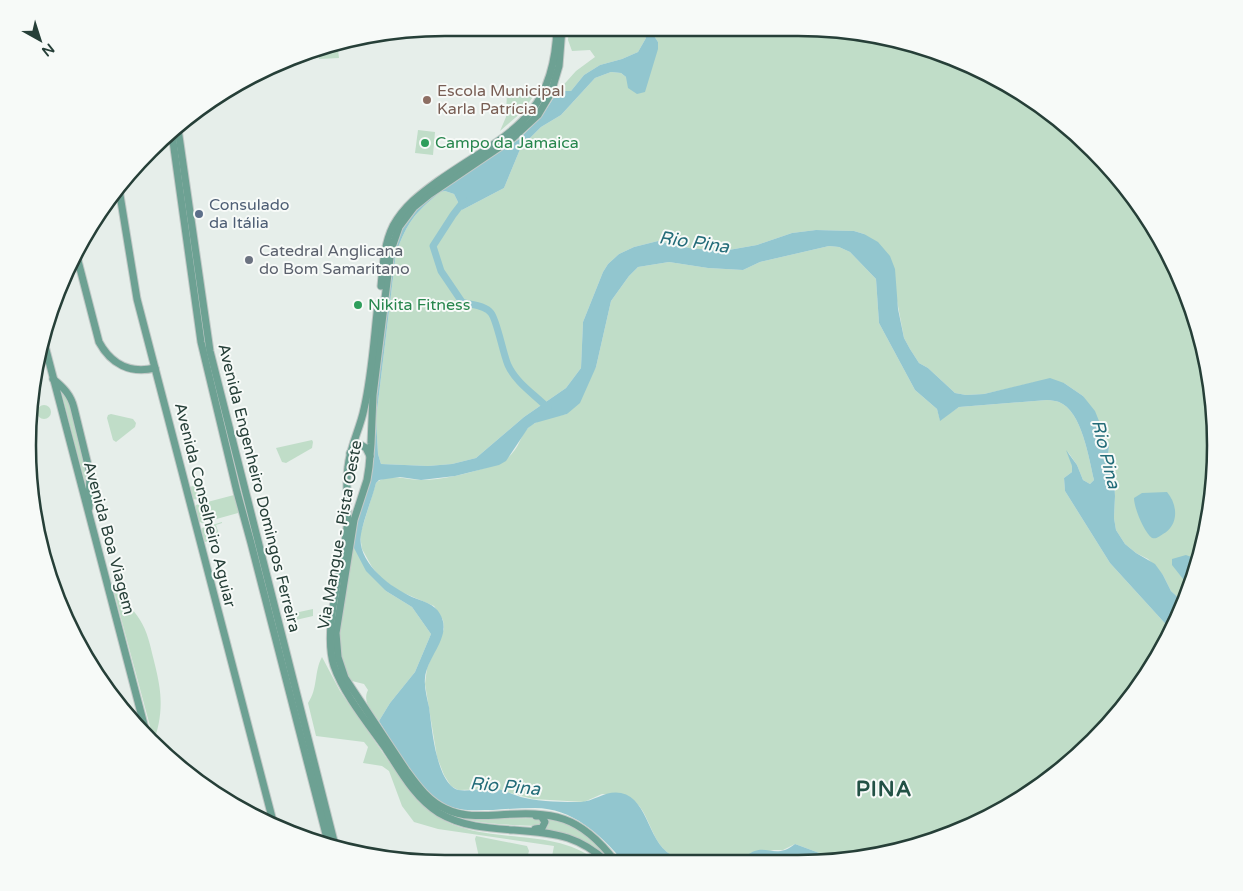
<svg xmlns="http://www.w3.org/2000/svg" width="1243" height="891" font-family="'Varela Round',sans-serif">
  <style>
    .green { fill: #c0ddc8 }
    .water { fill: #92c6cf }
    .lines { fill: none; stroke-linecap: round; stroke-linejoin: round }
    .river { stroke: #92c6cf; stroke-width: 7 }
    .major-casing { stroke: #c2c9c7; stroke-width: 9 }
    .major { stroke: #6da193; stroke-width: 7 }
    .education-dot { fill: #8d6e63; stroke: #f7faf8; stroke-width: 2 }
    .leisure-dot { fill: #2e9e5b; stroke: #f7faf8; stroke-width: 2 }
    .service-dot { fill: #5c6f8a; stroke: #f7faf8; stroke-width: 2 }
    .worship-dot { fill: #6b7280; stroke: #f7faf8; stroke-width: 2 }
    .labels { text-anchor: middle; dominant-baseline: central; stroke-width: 4; stroke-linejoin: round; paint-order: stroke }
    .education-label { font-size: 16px; fill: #785e54; stroke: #f7faf8; text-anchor: start }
    .leisure-label { font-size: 16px; fill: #27864d; stroke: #f7faf8; text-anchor: start }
    .service-label { font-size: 16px; fill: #4e5e75; stroke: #f7faf8; text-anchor: start }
    .worship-label { font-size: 16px; fill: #5b616d; stroke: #f7faf8; text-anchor: start }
    .street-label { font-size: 16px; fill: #263f38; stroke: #f7faf8 }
    .water-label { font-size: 18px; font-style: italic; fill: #226b78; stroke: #f7faf8 }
    .district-label { font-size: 21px; font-weight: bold; letter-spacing: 1px; fill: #225145; stroke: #f7faf8 }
    .rim { fill: none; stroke: #263f38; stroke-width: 2.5 }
  </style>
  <rect width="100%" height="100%" fill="#e6eeea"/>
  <g class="green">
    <polygon points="569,28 638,28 646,38 638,52 622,59 600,65 584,75 571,91 558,91 576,71 595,57 590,50 572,51 568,40"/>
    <path d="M649,28H798L879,36L1007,84L1112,170L1160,237L1193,311L1212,391L1215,473L1201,554L1183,602L1171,591L1163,575L1148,559L1136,553L1125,544L1116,530L1114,518L1115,496L1114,478L1108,456L1109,446L1083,396L1064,383L1036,382L984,394L966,395L955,393L928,368L919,363L910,349L904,338L895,290L864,234L854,231L816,230L792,233L757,245L723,251L689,248L658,241L634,247L619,254L608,264L603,272L583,322L581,368L566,388L524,417L476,458L452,464L428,466L381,464L378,454L376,419L396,253C408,221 414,214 440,192L445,191L454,194L462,210L504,188L521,147L541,127L561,115L595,78L611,72L621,73L626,77L658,42Z"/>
    <polygon points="337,42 339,58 319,59 319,50"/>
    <polygon points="507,90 532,91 535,94 522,112 500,131 506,117"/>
    <polygon points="418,130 435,132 433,155 415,153"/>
    <path d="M829,246L839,247L850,252L876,279L879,323L915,390L937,409L940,420L959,407L1047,400C1051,400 1056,401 1059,402C1082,411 1089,459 1094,480L1090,484L1083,480L1077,465L1068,452L1072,465V472L1064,478L1065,491L1110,563L1172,631L1129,700L1073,760L982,821L854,859L822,854L795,844L783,850H774L746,856L676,857C656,850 652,826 642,810C639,805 634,800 628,796L602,794L584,802L533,799L495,789L458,790L451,786L444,775L437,757L425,684L427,668L444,629L443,620L434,606L399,591L381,578L372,567L362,549L360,535L376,483C388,473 408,480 421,480C442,480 465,474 485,468C497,465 507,461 514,451C520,444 521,435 528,428C537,419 554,417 567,414L596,367L611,301L629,276L638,267L669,262L708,268L743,270L760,262Z"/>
    <polygon points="61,390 70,400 90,473 86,487"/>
    <circle cx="44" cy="412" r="7"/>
    <polygon points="111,414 133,419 136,423 135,427 116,442 113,440 107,418 108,415"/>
    <polygon points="312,440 313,442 312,448 286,463 282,462 276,448"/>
    <polygon points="197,485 205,490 208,498 199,500 193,499 189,487"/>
    <polygon points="234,495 236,496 239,512 238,513 202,523 198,521 195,508 196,505"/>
    <polygon points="222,522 222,523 216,525 218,531 217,539 205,542 201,532 202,528"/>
    <path d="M353,539L386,591L412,607L431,634L415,672L390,703L379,721C372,711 362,702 368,690L364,684L352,681C327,644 346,581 353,539Z"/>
    <path d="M114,592L117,593C125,602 134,610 140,620C147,631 150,644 153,657C161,688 165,709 154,741Z"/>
    <polygon points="313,609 313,616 287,622 284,619 290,614"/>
    <path d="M322,657L340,691L410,792C423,808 440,821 460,827C505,842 558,830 597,861L551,862L554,846L438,829L414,822L402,806L389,771L382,766L363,763L368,747L364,742L316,736L308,703C318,689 314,671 322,657Z"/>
    <path d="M442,810L476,819L540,818L541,819L542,825L539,826C505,824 472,826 442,810Z"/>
    <path d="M547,817C578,827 586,834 608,857C589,842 570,834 546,829L549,824Z"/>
    <polygon points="476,836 527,846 529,851 526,862 480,862 475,839"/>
  </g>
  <g class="water">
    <path d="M638,28H649L658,42V49L645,92L637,94L628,88L626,77L621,73L611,72L595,78L561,115L541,127L521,147L504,188L462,210L454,194L445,191L440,192C414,214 408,221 396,253L376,419L378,454L381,464L428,466L452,464L476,458L524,417L566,388L581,368L583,322L603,272L608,264L619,254L634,247L658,241L689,248L723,251L757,245L792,233L816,230L854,231L864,234L878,242L890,256L895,269L898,309L904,338L910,349L919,363L928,368L955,393L966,395L984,394L1050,378L1064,383L1083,396L1095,411L1109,446L1108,456L1114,478L1115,496L1114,518L1116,530L1125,544L1136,553L1155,564L1163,575L1171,591L1183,602L1172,631L1110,563L1065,491L1064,478L1072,472V466L1066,450L1077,465L1083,480L1090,484L1094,480C1089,459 1082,411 1059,402C1056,401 1051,400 1047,400L959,407L940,421L937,409L915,390L879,323L876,279L850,252L839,247L829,246L760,262L743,270L708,268L669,262L638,267L629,276L611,301L596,367L580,403L567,414L535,423L528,428L506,461L499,465L455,476L421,480L400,477L379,480L376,483C372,499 364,518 361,534C356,562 390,587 412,597C422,601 435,604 440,614C453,636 427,656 425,678C424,687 427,698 429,707C432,730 434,753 443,774C446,780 451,788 458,790C470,792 484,787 496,789C506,790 515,796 525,798C541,802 565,802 581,802C595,801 606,790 621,793C650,799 647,847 676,857L746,856C763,843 769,855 785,850C788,849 792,846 795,844L822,854L854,859L852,860L623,861C600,834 572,808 535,808C521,808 507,809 493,810C477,810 459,812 444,804C416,788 396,748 379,721L390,703L415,672L431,634L412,607L386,591L366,571L354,548L353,539L358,519L371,478L373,460V417L390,264L403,226L421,203L518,140L542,116L558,91H571L584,75L600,65L622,59L638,52L646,38Z"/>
    <polygon points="31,472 40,514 50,569 31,500"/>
    <path d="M1167,492C1178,505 1179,525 1163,534C1158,537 1157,539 1152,538C1144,532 1134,508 1134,498L1142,493Z"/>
    <polygon points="1186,555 1199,560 1190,584 1187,584 1172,565 1172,559"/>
  </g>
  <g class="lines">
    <path class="river" d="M463,199V202L453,215L433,246L441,271L462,302C471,305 485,305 491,313C497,320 503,354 508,365C516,383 534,394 548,408"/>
    <g class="major-casing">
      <g id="major">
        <path d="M562,28L559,66L551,93L538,115L513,138L430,194L414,207L399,227L391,250L373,395L371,444L369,467L367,480L354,520L336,633L338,657L345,678L406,770C417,785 428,801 446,809C462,817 481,816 498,815C553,811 580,815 615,861"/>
        <polyline points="178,129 210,351 336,849"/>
        <polyline points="172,134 201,342 237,492 251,543 329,846"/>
        <polyline points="119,189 137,299 274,825"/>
        <path d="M76,253L99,342C111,364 130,374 155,368"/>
        <path d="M381,286C383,266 384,244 393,226C404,206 420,194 438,181C505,134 554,121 557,28"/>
        <path d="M378,304C374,338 372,375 364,409C360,429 350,446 348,467C345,487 349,507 347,527C343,567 322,629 334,666C343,693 369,725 386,749C401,772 415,798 439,813C478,836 526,825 568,838C583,843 595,851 606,861"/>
        <polyline points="45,346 147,736"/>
        <path d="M53,379C63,387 71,395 74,408L90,473L89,508"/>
        <polyline points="350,453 355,447 361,445 366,448 370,456"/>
        <polyline points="535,829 542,828 545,822 541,816 536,816"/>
      </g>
    </g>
    <use href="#major" class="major"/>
  </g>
  <circle class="education-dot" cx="427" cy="100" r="5"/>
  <g class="leisure-dot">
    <circle cx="425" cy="143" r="5"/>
    <circle cx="358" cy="305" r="5"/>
  </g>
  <circle class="service-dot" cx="199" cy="214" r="5"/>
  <circle class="worship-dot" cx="249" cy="260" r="5"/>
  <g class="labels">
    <g class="education-label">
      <text x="437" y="91">Escola Municipal<tspan x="437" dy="18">Karla Patrícia</tspan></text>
    </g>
    <g class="leisure-label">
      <text x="435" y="143">Campo da Jamaica</text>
      <text x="368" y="305">Nikita Fitness</text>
    </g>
    <g class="service-label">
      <text x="209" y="205">Consulado<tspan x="209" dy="18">da Itália</tspan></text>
    </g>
    <g class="worship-label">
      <text x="259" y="251">Catedral Anglicana<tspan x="259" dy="18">do Bom Samaritano</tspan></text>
    </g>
    <g class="street-label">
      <text transform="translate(259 488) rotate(76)">Avenida Engenheiro Domingos Ferreira</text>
      <text transform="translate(205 505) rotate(76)">Avenida Conselheiro Aguiar</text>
      <text transform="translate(340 535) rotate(-80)">Via Mangue - Pista Oeste</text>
      <text transform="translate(109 538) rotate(75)">Avenida Boa Viagem</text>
    </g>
    <g class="water-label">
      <text transform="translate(694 242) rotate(8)">Rio Pina</text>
      <text transform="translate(1106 454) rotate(76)">Rio Pina</text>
      <text transform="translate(505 786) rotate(5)">Rio Pina</text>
    </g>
    <g class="district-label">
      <text x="884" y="789">PINA</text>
    </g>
  </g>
  <path d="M0 0H1243V891H0ZM445 36H798A409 409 0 0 1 1207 445V446A409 409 0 0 1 798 855H445A409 409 0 0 1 36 446V445A409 409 0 0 1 445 36Z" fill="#f7faf8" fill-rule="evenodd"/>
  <path class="rim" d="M445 36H798A409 409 0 0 1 1207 445V446A409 409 0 0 1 798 855H445A409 409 0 0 1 36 446V445A409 409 0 0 1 445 36Z"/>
  <g transform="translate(40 40) rotate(141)" stroke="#f7faf8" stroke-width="4" paint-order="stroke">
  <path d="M0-4L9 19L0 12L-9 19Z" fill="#263f38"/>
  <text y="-8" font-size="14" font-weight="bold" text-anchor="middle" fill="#263f38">N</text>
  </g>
</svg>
